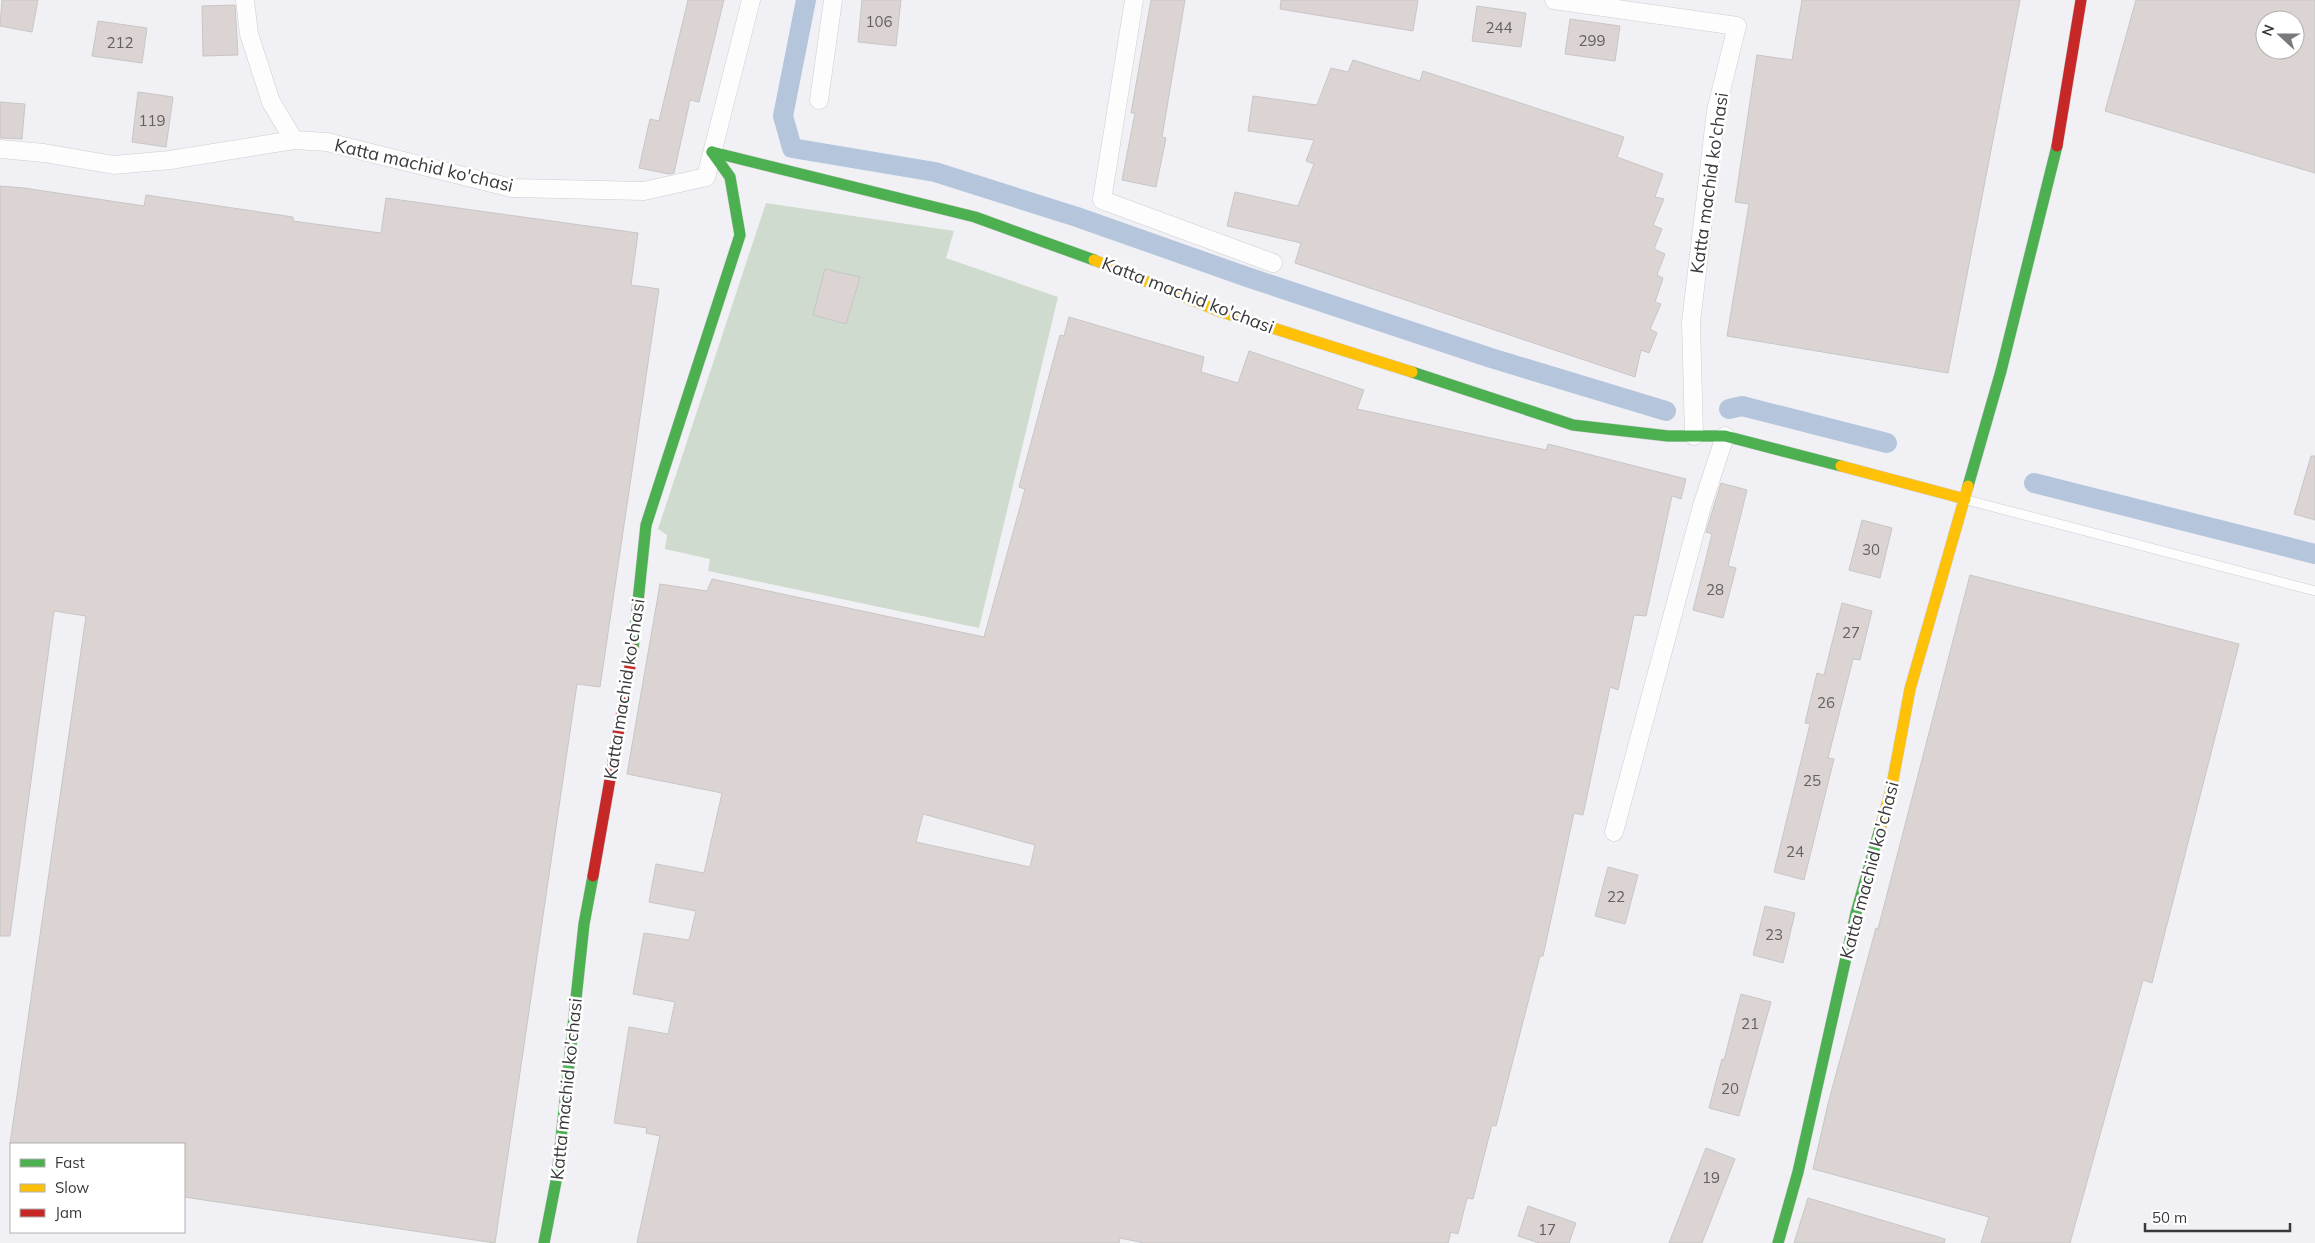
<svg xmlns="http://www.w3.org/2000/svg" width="2315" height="1243" font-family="Mulish,sans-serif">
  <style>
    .green { fill: #cfdbce }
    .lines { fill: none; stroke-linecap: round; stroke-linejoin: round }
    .canal { stroke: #b5c6dc; stroke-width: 20 }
    .building { fill: #dbd4d2; stroke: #c7c6c7; fill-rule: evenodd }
    .lane-casing { stroke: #cdcdd0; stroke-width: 10 }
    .street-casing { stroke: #cdcdd0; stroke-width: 19 }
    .fast-casing { stroke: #cdcdd0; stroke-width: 12 }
    .slow-casing { stroke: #cdcdd0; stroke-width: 12 }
    .jam-casing { stroke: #cdcdd0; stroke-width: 12 }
    .lane { stroke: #fdfdfe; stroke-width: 9 }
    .street { stroke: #fdfdfe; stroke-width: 18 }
    .fast { stroke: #4caf50; stroke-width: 11 }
    .slow { stroke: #ffc107; stroke-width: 11 }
    .jam { stroke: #c62828; stroke-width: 11 }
    .labels { text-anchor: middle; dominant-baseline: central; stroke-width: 5; stroke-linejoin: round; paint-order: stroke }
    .number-label { font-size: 15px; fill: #626062 }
    .street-label { font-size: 18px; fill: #39393c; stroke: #fff }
  </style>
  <rect width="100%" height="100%" fill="#f1f1f5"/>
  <polygon class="green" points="766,203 954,231 946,258 1058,297 979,628 708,571 710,559 665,549 667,535 658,529"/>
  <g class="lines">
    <g class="canal">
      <polyline points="806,0 783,116 792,148 935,172 1077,217 1250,278 1491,358 1666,411"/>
      <polyline points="1729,409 1742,406 1887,443"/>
      <polyline points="2034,483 2315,554"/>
    </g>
  </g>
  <g class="building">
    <polygon points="2,0 38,0 32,32 0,26"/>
    <polygon points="688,0 724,0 699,102 690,100 674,173 669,174 639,168 650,119 659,121"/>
    <polygon points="862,0 901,0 896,46 858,42"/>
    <polygon points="1151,0 1185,0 1162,137 1166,138 1156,187 1122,180 1135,113 1131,113"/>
    <polygon points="1281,0 1418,0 1413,31 1280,9"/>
    <polygon points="1802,0 2020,0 1948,373 1727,336 1749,204 1735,202 1757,55 1792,60"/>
    <path d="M2136,0H2315V173L2105,111ZM2265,20H2295V50H2265Z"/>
    <polygon points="235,5 238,55 203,56 202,6"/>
    <polygon points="1477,6 1526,13 1521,47 1472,41"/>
    <polygon points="1570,19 1620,26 1615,61 1565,54"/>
    <polygon points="98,21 147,28 142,63 92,56"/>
    <polygon points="1353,60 1420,81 1423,71 1624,137 1617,157 1663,174 1655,197 1664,199 1653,225 1662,229 1654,249 1665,254 1657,275 1663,278 1655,302 1661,304 1650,329 1657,333 1649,353 1641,350 1635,377 1295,263 1301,243 1227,226 1235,192 1298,206 1314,164 1306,161 1314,140 1248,131 1253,96 1317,105 1331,68 1348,72"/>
    <polygon points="138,92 173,97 166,147 132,142"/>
    <polygon points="0,102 25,104 22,139 0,138"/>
    <polygon points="0,186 24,188 144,206 146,195 293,217 293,221 381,233 386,198 638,233 631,285 659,289 600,687 577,684 495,1243 184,1197 184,1144 10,1144 86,616 54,611 10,936 0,936"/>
    <polygon points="825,269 860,277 846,324 813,315"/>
    <path d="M1069,317L1204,357L1201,372L1238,383L1249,351L1364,390L1357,409L1546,450L1548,444L1686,479L1681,499L1672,496L1646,616L1634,615L1618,690L1610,687L1583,815L1574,813L1543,956H1540L1496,1126L1492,1125L1473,1199L1467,1198L1458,1234L1451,1232L1448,1243H1144L1120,1238L1119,1243H637L660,1136L646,1133L647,1128L614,1123L629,1027L668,1034L675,1002L633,994L644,933L689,940L696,911L649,902L656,864L704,873L722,793L627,774L660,584L707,591L712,579L984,637L1025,489L1019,487L1060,335L1064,336ZM923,814L1035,845L1030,867L916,842Z"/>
    <polygon points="2311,456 2315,456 2315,520 2294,514"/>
    <polygon points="1721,483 1747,490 1728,566 1736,568 1723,618 1693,610 1712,534 1706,532"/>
    <polygon points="1862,520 1892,528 1880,578 1849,570"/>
    <polygon points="1970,575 2239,644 2152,983 2143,980 2070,1243 1981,1243 1989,1217 1813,1169 1829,1100 1876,928 1878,929"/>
    <polygon points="1842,603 1872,611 1860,660 1853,659 1828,758 1834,759 1804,880 1774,872 1810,724 1805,723 1817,673 1824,675"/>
    <polygon points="1608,867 1638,875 1625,924 1595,916"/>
    <polygon points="1765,906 1795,913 1783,963 1753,955"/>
    <polygon points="1741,994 1771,1002 1739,1116 1709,1108 1722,1059 1724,1060"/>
    <polygon points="1706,1148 1735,1159 1702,1243 1669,1243"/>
    <polygon points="1808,1198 1945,1239 1944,1243 1794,1243"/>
    <polygon points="1528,1206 1576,1223 1569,1243 1539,1243 1518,1236"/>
  </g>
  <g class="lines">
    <g class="lane-casing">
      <polyline id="lane" points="1967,500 2315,591"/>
    </g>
    <g class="street-casing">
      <g id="street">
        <polyline points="245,0 249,34 271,102 294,140"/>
        <polyline points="1134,0 1102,200 1273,263"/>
        <polyline points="1554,0 1737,26 1716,111 1691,322 1694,436"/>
        <polyline points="819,100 833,0"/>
        <polyline points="0,149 44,153 114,165 170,160 294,140 327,142 512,188 644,191 706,177 751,0"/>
        <polyline points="1614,832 1702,506 1725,436"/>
      </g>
    </g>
    <g class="fast-casing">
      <g id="fast">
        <polyline points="712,152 975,217 1094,260"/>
        <polyline points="1412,372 1573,425 1668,436 1725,436 1841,466"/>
        <polyline points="1968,486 2001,371 2057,146"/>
        <polyline points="633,649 646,525 740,235 730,177 712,152"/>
        <polyline points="544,1243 557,1176 584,924 593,876"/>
        <polyline points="1778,1243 1798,1172 1856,913 1881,825"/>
      </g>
    </g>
    <g class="slow-casing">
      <g id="slow">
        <polyline points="1094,260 1219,311 1412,372"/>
        <polyline points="1841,466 1965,499"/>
        <polyline points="1881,825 1891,790 1910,689 1968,486"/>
      </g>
    </g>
    <g class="jam-casing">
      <g id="jam">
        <polyline points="2057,146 2081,0"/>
        <polyline points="593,876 633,649"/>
      </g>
    </g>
    <use href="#lane" class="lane"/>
    <use href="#street" class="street"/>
    <use href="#fast" class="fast"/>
    <use href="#slow" class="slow"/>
    <use href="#jam" class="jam"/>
  </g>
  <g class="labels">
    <g class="number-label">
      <text x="879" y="21">106</text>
      <text x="1499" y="27">244</text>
      <text x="1592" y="40">299</text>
      <text x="120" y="42">212</text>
      <text x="152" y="120">119</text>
      <text x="1871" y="549">30</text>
      <text x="1715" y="589">28</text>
      <text x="1851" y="632">27</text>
      <text x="1826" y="702">26</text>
      <text x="1812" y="780">25</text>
      <text x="1795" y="851">24</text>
      <text x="1616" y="896">22</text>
      <text x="1774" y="934">23</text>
      <text x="1750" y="1023">21</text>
      <text x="1730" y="1088">20</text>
      <text x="1711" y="1177">19</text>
      <text x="1547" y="1229">17</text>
    </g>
    <g class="street-label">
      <text transform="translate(424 165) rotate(13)">Katta machid ko'chasi</text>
      <text transform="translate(1709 183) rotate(-82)">Katta machid ko'chasi</text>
      <text transform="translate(1188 295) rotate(21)">Katta machid ko'chasi</text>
      <text transform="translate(624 689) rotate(-81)">Katta machid ko'chasi</text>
      <text transform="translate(1869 870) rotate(-75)">Katta machid ko'chasi</text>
      <text transform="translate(566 1089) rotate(-84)">Katta machid ko'chasi</text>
    </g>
  </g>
  <rect x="10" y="1143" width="175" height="90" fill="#ffffff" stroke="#b0b0b1"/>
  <rect x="20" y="1159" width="25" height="8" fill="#4caf50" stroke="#b0b0b1"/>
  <text x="55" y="1168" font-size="15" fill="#39393c">Fast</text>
  <rect x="20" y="1184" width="25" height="8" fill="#ffc107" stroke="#b0b0b1"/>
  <text x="55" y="1193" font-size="15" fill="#39393c">Slow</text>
  <rect x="20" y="1209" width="25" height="8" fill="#c62828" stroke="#b0b0b1"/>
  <text x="55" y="1218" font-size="15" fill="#39393c">Jam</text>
  <g transform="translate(2280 35) rotate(291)"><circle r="24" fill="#ffffff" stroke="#b0b0b1"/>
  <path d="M0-4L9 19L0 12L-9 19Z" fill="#79797d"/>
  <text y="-8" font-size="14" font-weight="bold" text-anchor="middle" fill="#39393c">N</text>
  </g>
  <path d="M2145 1223v8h145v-8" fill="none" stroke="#39393c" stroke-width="2.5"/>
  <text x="2152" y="1223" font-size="15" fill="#39393c" stroke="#ffffff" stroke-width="4" paint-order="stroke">50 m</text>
</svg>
